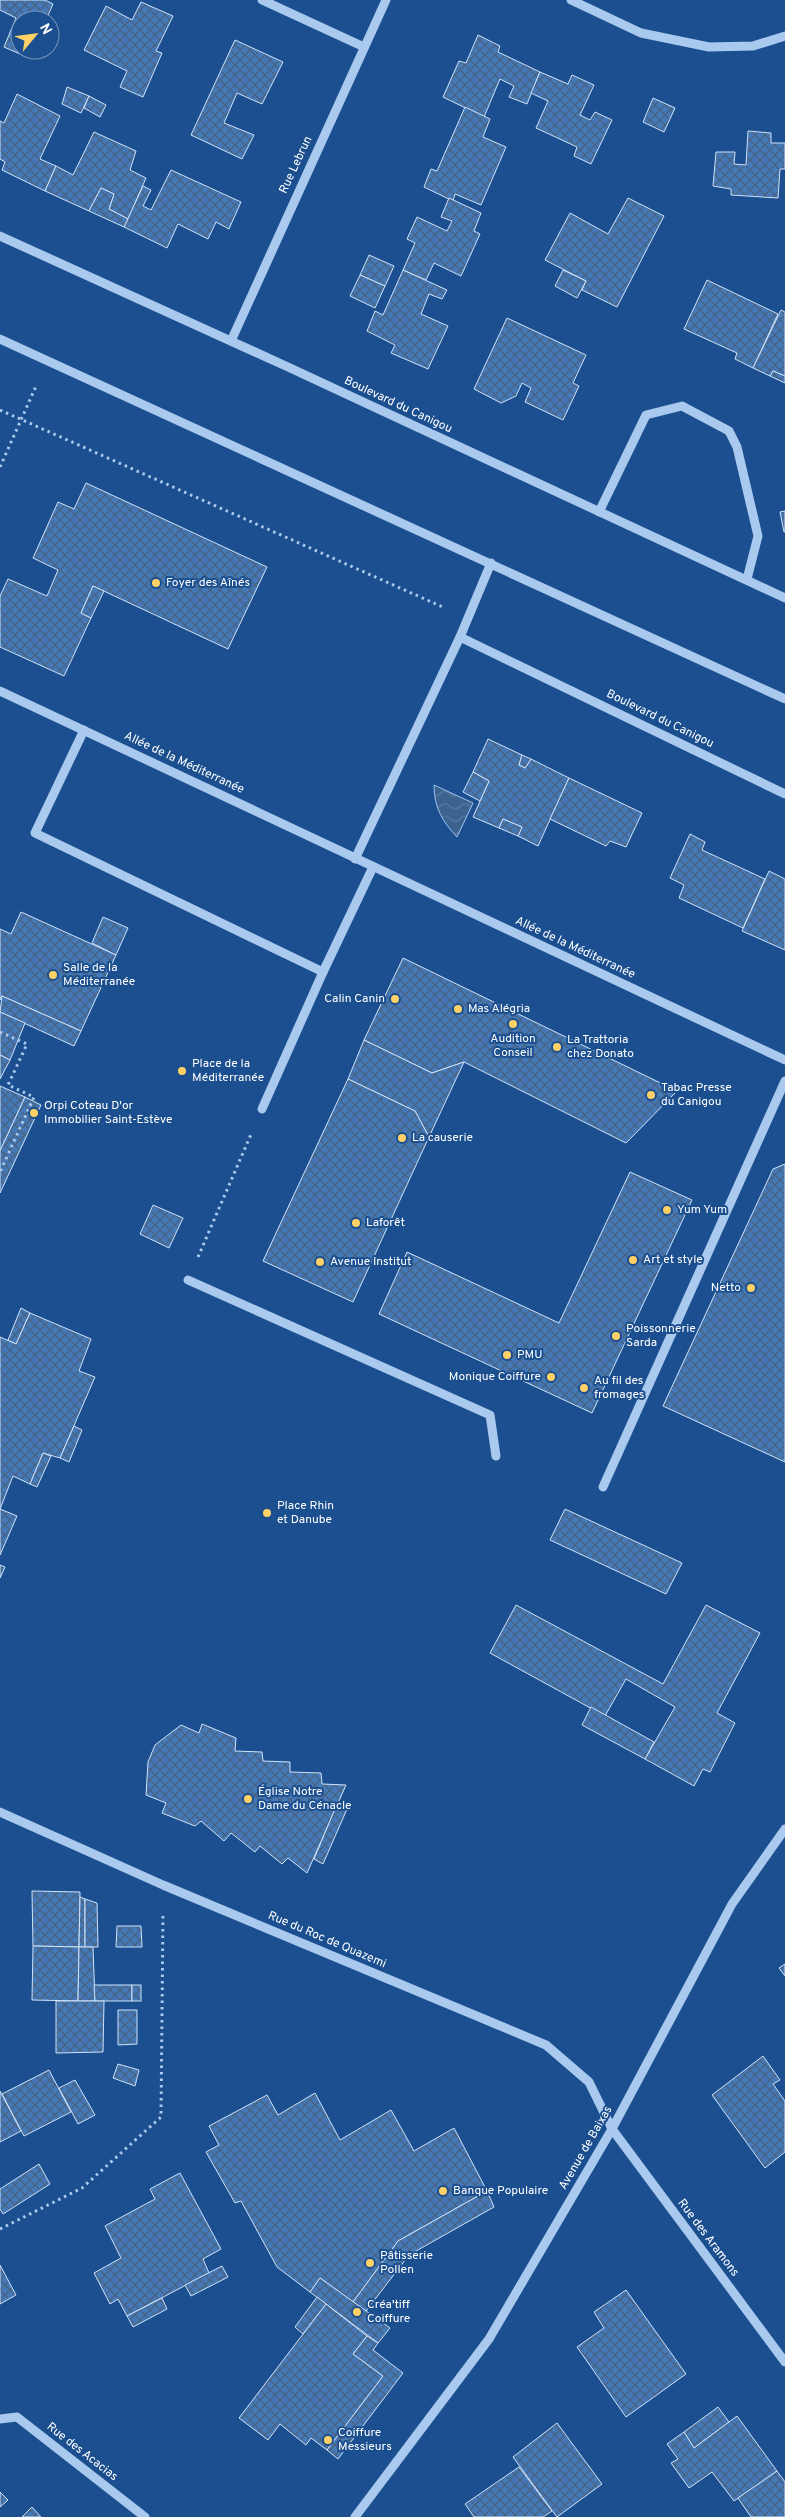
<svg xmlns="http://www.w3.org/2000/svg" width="785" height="2517" font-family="Overpass,sans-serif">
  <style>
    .water { fill: url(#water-waves); stroke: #9cc4f0 }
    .building { fill: url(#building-cross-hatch); stroke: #cfe3fa }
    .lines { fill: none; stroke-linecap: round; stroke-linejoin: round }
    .path { stroke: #a9c9ee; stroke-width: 3; stroke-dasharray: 2.5 4; stroke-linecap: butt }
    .minor { stroke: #a9c9ee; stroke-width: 9 }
    .poi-dot { fill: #ffd166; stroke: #1b4f8f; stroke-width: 2 }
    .labels { text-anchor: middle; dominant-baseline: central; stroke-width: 4; stroke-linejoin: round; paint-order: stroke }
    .street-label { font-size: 12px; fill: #fff; stroke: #1b4f8f }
    .poi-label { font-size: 12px; fill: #fff; stroke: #1b4f8f; text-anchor: start }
  </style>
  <defs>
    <pattern id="water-waves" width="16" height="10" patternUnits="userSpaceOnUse" patternTransform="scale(1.25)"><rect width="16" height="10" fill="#3c6290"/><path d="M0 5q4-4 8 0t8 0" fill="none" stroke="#597aa1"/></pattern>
    <pattern id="building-cross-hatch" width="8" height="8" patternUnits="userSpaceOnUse" patternTransform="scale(1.25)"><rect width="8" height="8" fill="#4478b7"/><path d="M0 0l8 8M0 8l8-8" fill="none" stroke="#486282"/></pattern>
  </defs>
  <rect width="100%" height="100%" fill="#1b4f8f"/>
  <path class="water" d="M434,785L473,803L457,837C442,821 434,807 434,785Z"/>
  <g class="building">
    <polygon points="0,0 45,0 53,4 46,20 20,20 20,50 31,50 27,57 4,47 16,18 0,10"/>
    <polygon points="141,2 173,16 156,51 162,53 143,97 120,87 127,71 84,50 106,6 132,20"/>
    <polygon points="478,35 500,46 498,52 540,72 527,104 509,97 514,86 500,79 484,117 443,97 459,61 466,63"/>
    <polygon points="235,40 283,62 262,104 237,93 224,123 254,135 242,159 191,135"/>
    <polygon points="540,72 568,84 572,75 594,85 580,115 590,120 595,112 612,120 591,164 574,156 577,147 536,128 548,101 531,93"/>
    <polygon points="67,87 89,96 81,113 62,104"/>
    <polygon points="17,94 60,116 40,159 56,166 45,191 2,170 5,162 0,159 0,121 4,123"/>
    <polygon points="89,96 106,105 100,117 84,108"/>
    <polygon points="653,98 675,108 664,132 643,122"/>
    <polygon points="465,107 490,119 483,137 506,147 481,205 455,194 453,201 424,187 431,169 437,171"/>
    <polygon points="748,131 771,133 771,143 785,143 785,169 780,169 778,198 731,195 731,189 713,186 716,152 735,152 734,164 746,165"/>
    <polygon points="94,132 136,151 130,170 146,178 128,219 109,209 114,194 101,188 89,211 45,191 56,166 73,175"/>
    <polygon points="171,170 241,202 229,229 216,222 208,239 178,224 167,248 124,227 143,186 151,190 143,206 151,210"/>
    <polygon points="101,188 114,194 109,209 128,219 124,227 89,211"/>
    <polygon points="449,198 481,213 474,231 480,234 461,276 434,263 426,280 403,270 415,243 407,239 417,217 447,231 452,221 441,217"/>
    <polygon points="628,198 664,216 617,307 582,290 586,281 545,260 570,213 608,234"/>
    <polygon points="369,255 394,266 385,286 360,275"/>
    <polygon points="403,270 447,290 442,299 429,294 421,314 448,326 428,369 391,353 395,345 367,331 375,311 383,315"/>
    <polygon points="563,270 586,281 577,298 555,286"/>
    <polygon points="360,275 385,286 375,308 350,296"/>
    <polygon points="707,280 778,314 753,368 735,359 737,353 684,329"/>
    <polygon points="781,310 785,312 785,376 773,371 770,376 753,368"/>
    <polygon points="507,318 586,355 573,383 579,386 563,420 525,402 531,388 522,383 516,396 501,403 474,389"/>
    <polygon points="773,371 785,376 785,383 770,376"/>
    <polygon points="86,483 267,567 228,649 93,586 81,613 91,618 64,676 0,647 0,596 8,579 47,596 58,570 33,558 58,502 74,509"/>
    <polygon points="785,511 785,532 784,532 780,512"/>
    <polygon points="93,586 104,591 91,618 81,613"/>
    <polygon points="488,739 522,755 519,765 525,768 531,759 569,778 538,846 518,836 522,827 503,819 499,828 473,817 489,781 473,772"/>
    <polygon points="522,755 531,759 525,768 519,765"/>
    <polygon points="473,772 489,781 480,801 463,792"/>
    <polygon points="569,778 642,813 626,847 610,841 606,846 550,819"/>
    <polygon points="503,819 522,827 518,836 499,828"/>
    <polygon points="690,834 705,842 702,850 765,879 743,928 679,898 684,885 670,878"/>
    <polygon points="769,871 785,879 785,950 742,931"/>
    <polygon points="21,912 116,955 81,1031 2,996 0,1000 0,929 11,934"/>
    <polygon points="103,917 128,928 116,955 92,943"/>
    <polygon points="403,958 677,1091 626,1143 464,1062 432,1073 364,1040"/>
    <polygon points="2,996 81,1031 74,1046 0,1012"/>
    <polygon points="0,1012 25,1023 10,1060 0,1055"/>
    <polygon points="364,1040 432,1073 464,1062 429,1137 415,1111 348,1079"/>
    <polygon points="0,1055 10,1060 0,1079"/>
    <polygon points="348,1079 415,1111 429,1137 353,1302 263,1261"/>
    <polygon points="0,1086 25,1097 0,1151"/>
    <polygon points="25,1097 41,1105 0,1193 0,1151"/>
    <polygon points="785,1164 785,1462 663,1406 773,1169"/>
    <polygon points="630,1172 692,1200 592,1413 379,1314 407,1252 559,1323"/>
    <polygon points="153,1205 183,1218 169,1248 140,1234"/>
    <polygon points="21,1308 30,1313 16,1344 8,1340"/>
    <polygon points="30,1313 91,1339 79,1371 95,1377 60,1458 43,1453 30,1484 13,1476 0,1509 17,1516 0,1555 0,1337 16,1344"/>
    <polygon points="74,1426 82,1430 69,1462 60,1458"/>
    <polygon points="43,1453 51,1456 37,1487 30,1484"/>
    <polygon points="565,1509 682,1563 666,1594 550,1540"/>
    <polygon points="0,1565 5,1567 0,1578"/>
    <polygon points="516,1605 663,1684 706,1605 760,1633 717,1713 735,1723 710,1772 703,1769 694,1786 645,1759 675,1707 626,1679 605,1716 490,1653"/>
    <polygon points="591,1707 654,1742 645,1759 582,1725"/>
    <polygon points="202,1724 236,1738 235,1751 262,1752 263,1761 290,1762 290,1772 321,1773 322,1784 346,1785 307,1873 288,1858 282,1864 260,1846 255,1852 231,1833 224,1841 201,1821 195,1826 162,1813 166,1803 146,1795 148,1762 155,1745 181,1725 199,1733"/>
    <polygon points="337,1804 347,1809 323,1864 314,1859"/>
    <polygon points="32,1891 80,1892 79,1947 33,1946"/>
    <polygon points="80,1897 85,1899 85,1947 79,1947"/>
    <polygon points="85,1899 97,1903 98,1947 85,1947"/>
    <polygon points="117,1926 141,1926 142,1947 116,1947"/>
    <polygon points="33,1946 79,1947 78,2001 32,2000"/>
    <polygon points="79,1947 93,1947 95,2001 78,2001"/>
    <polygon points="785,1964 785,1976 779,1968"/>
    <polygon points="94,1985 132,1985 132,2001 95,2001"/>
    <rect x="132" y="1985" width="9" height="16"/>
    <polygon points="56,2001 104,2001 103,2052 56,2053"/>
    <polygon points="118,2010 137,2010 137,2044 118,2045"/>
    <polygon points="763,2056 780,2080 773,2084 785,2101 785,2152 765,2168 712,2095"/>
    <polygon points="118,2064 139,2070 135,2086 113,2078"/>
    <polygon points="49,2070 71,2112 24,2136 2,2094"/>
    <polygon points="75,2080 95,2115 78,2124 59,2088"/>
    <polygon points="0,2091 21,2131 0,2142"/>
    <polygon points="315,2093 340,2140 391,2110 414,2151 454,2128 487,2191 398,2241 353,2302 320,2278 310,2292 277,2267 241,2201 235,2203 206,2152 219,2145 209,2126 267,2095 278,2115"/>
    <polygon points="39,2164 50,2184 3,2214 0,2209 0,2189"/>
    <polygon points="180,2173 221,2249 203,2259 209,2273 127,2316 118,2299 110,2304 94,2273 121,2258 105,2226 155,2199 150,2189"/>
    <polygon points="487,2191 494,2207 409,2255 366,2311 353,2302 398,2241"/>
    <polygon points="0,2265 16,2295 0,2304"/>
    <polygon points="222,2266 228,2277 191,2296 185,2285"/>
    <polygon points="320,2278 390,2328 378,2343 310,2292"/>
    <polygon points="626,2290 686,2374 626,2417 577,2347 604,2328 594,2312"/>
    <polygon points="317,2297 326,2304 303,2334 295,2327"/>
    <polygon points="162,2298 167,2309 133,2327 127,2316"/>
    <polygon points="326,2304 367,2336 353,2354 383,2376 327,2450 311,2438 306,2445 280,2424 268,2440 239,2418"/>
    <polygon points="367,2336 378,2343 373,2350 403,2373 338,2459 327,2450 383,2376 353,2354"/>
    <polygon points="718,2407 729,2422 694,2448 684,2432"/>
    <polygon points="737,2416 777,2471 734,2501 712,2472 689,2488 671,2463 678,2459 667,2444 684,2432 694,2448"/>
    <polygon points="557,2423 602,2484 557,2517 513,2457"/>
    <polygon points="519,2467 552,2511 543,2517 474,2517 465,2504"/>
    <polygon points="777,2471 785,2482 785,2517 751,2517 738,2498"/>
    <polygon points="0,2492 8,2500 0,2507"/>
    <polygon points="32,2507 41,2517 22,2517"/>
  </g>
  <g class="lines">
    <g class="path">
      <polyline points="0,410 445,608"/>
      <polyline points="0,467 37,384"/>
      <polyline points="0,1032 27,1044 8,1085 34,1097 0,1172"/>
      <polyline points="198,1257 252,1132"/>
      <polyline points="0,2229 82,2188 161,2117 163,1913"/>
    </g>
    <g class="minor">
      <polyline points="262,0 364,47"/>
      <polyline points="571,0 641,33 709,47 753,46 785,36"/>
      <polyline points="0,236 288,367 785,598"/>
      <polyline points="0,339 785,699"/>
      <polyline points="231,341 386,0"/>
      <polyline points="599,512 646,415 682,406 729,431 737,447 758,536 747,579"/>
      <polyline points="491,563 460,637 785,794"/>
      <polyline points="0,691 785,1060"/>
      <polyline points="84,730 35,833 323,972 373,867"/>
      <polyline points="355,859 460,637"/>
      <polyline points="262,1109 323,972"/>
      <polyline points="188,1280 490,1415 496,1456"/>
      <polyline points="603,1487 785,1081"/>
      <polyline points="0,1812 163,1885 546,2045 589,2082 612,2129 785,2362"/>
      <polyline points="0,2419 17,2417 145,2517"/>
      <polyline points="355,2517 489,2339 612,2129 732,1904 785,1829"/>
    </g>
  </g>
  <g class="poi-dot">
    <circle cx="156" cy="583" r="5"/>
    <circle cx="53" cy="975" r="5"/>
    <circle cx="395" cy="999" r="5"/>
    <circle cx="458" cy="1009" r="5"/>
    <circle cx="513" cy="1024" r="5"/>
    <circle cx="557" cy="1047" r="5"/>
    <circle cx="182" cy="1071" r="5"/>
    <circle cx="651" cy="1095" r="5"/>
    <circle cx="34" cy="1113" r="5"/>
    <circle cx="402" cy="1138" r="5"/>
    <circle cx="667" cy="1210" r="5"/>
    <circle cx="356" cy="1223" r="5"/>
    <circle cx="633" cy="1260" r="5"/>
    <circle cx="320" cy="1262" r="5"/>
    <circle cx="751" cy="1288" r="5"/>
    <circle cx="616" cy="1336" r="5"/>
    <circle cx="507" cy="1355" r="5"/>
    <circle cx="551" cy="1377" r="5"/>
    <circle cx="584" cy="1388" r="5"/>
    <circle cx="267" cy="1513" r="5"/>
    <circle cx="248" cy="1799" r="5"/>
    <circle cx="443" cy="2191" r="5"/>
    <circle cx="370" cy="2263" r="5"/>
    <circle cx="357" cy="2312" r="5"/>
    <circle cx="328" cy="2440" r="5"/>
  </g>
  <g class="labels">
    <g class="street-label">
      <text transform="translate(296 165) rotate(-65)">Rue Lebrun</text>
      <text transform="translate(398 405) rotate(25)">Boulevard du Canigou</text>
      <text transform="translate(660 719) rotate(26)">Boulevard du Canigou</text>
      <text transform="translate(184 763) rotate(25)">Allée de la Méditerranée</text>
      <text transform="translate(575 948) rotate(25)">Allée de la Méditerranée</text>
      <text transform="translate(327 1940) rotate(23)">Rue du Roc de Quazemi</text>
      <text transform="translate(586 2148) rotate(-60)">Avenue de Baixas</text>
      <text transform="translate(708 2238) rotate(53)">Rue des Aramons</text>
      <text transform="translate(82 2452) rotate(38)">Rue des Acacias</text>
    </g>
    <g class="poi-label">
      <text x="166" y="583">Foyer des Aînés</text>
      <text x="63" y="968">Salle de la<tspan x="63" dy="14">Méditerranée</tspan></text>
      <text x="385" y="999" text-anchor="end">Calin Canin</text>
      <text x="468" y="1009">Mas Alégria</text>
      <text x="513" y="1039" text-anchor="middle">Audition<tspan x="513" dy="14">Conseil</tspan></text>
      <text x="567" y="1040">La Trattoria<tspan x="567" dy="14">chez Donato</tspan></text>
      <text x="192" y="1064">Place de la<tspan x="192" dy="14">Méditerranée</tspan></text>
      <text x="661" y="1088">Tabac Presse<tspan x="661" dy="14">du Canigou</tspan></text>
      <text x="44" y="1106">Orpi Coteau D'or<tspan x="44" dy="14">Immobilier Saint-Estève</tspan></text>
      <text x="412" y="1138">La causerie</text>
      <text x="677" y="1210">Yum Yum</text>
      <text x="366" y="1223">Laforêt</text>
      <text x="643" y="1260">Art et style</text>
      <text x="330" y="1262">Avenue Institut</text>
      <text x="741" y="1288" text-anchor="end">Netto</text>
      <text x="626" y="1329">Poissonnerie<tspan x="626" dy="14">Sarda</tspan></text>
      <text x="517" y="1355">PMU</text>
      <text x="541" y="1377" text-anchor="end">Monique Coiffure</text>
      <text x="594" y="1381">Au fil des<tspan x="594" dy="14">fromages</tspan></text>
      <text x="277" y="1506">Place Rhin<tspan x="277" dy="14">et Danube</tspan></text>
      <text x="258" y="1792">Église Notre<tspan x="258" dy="14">Dame du Cénacle</tspan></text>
      <text x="453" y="2191">Banque Populaire</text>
      <text x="380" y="2256">Pâtisserie<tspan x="380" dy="14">Pollen</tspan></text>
      <text x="367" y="2305">Créa'tiff<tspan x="367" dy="14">Coiffure</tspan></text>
      <text x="338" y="2433">Coiffure<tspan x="338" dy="14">Messieurs</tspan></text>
    </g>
  </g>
  <g transform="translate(35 35) rotate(61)"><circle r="24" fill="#1b4f8f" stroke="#7695bc"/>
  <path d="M0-4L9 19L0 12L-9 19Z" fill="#ffd166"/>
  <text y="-8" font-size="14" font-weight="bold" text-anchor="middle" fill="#ffffff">N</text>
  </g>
</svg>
